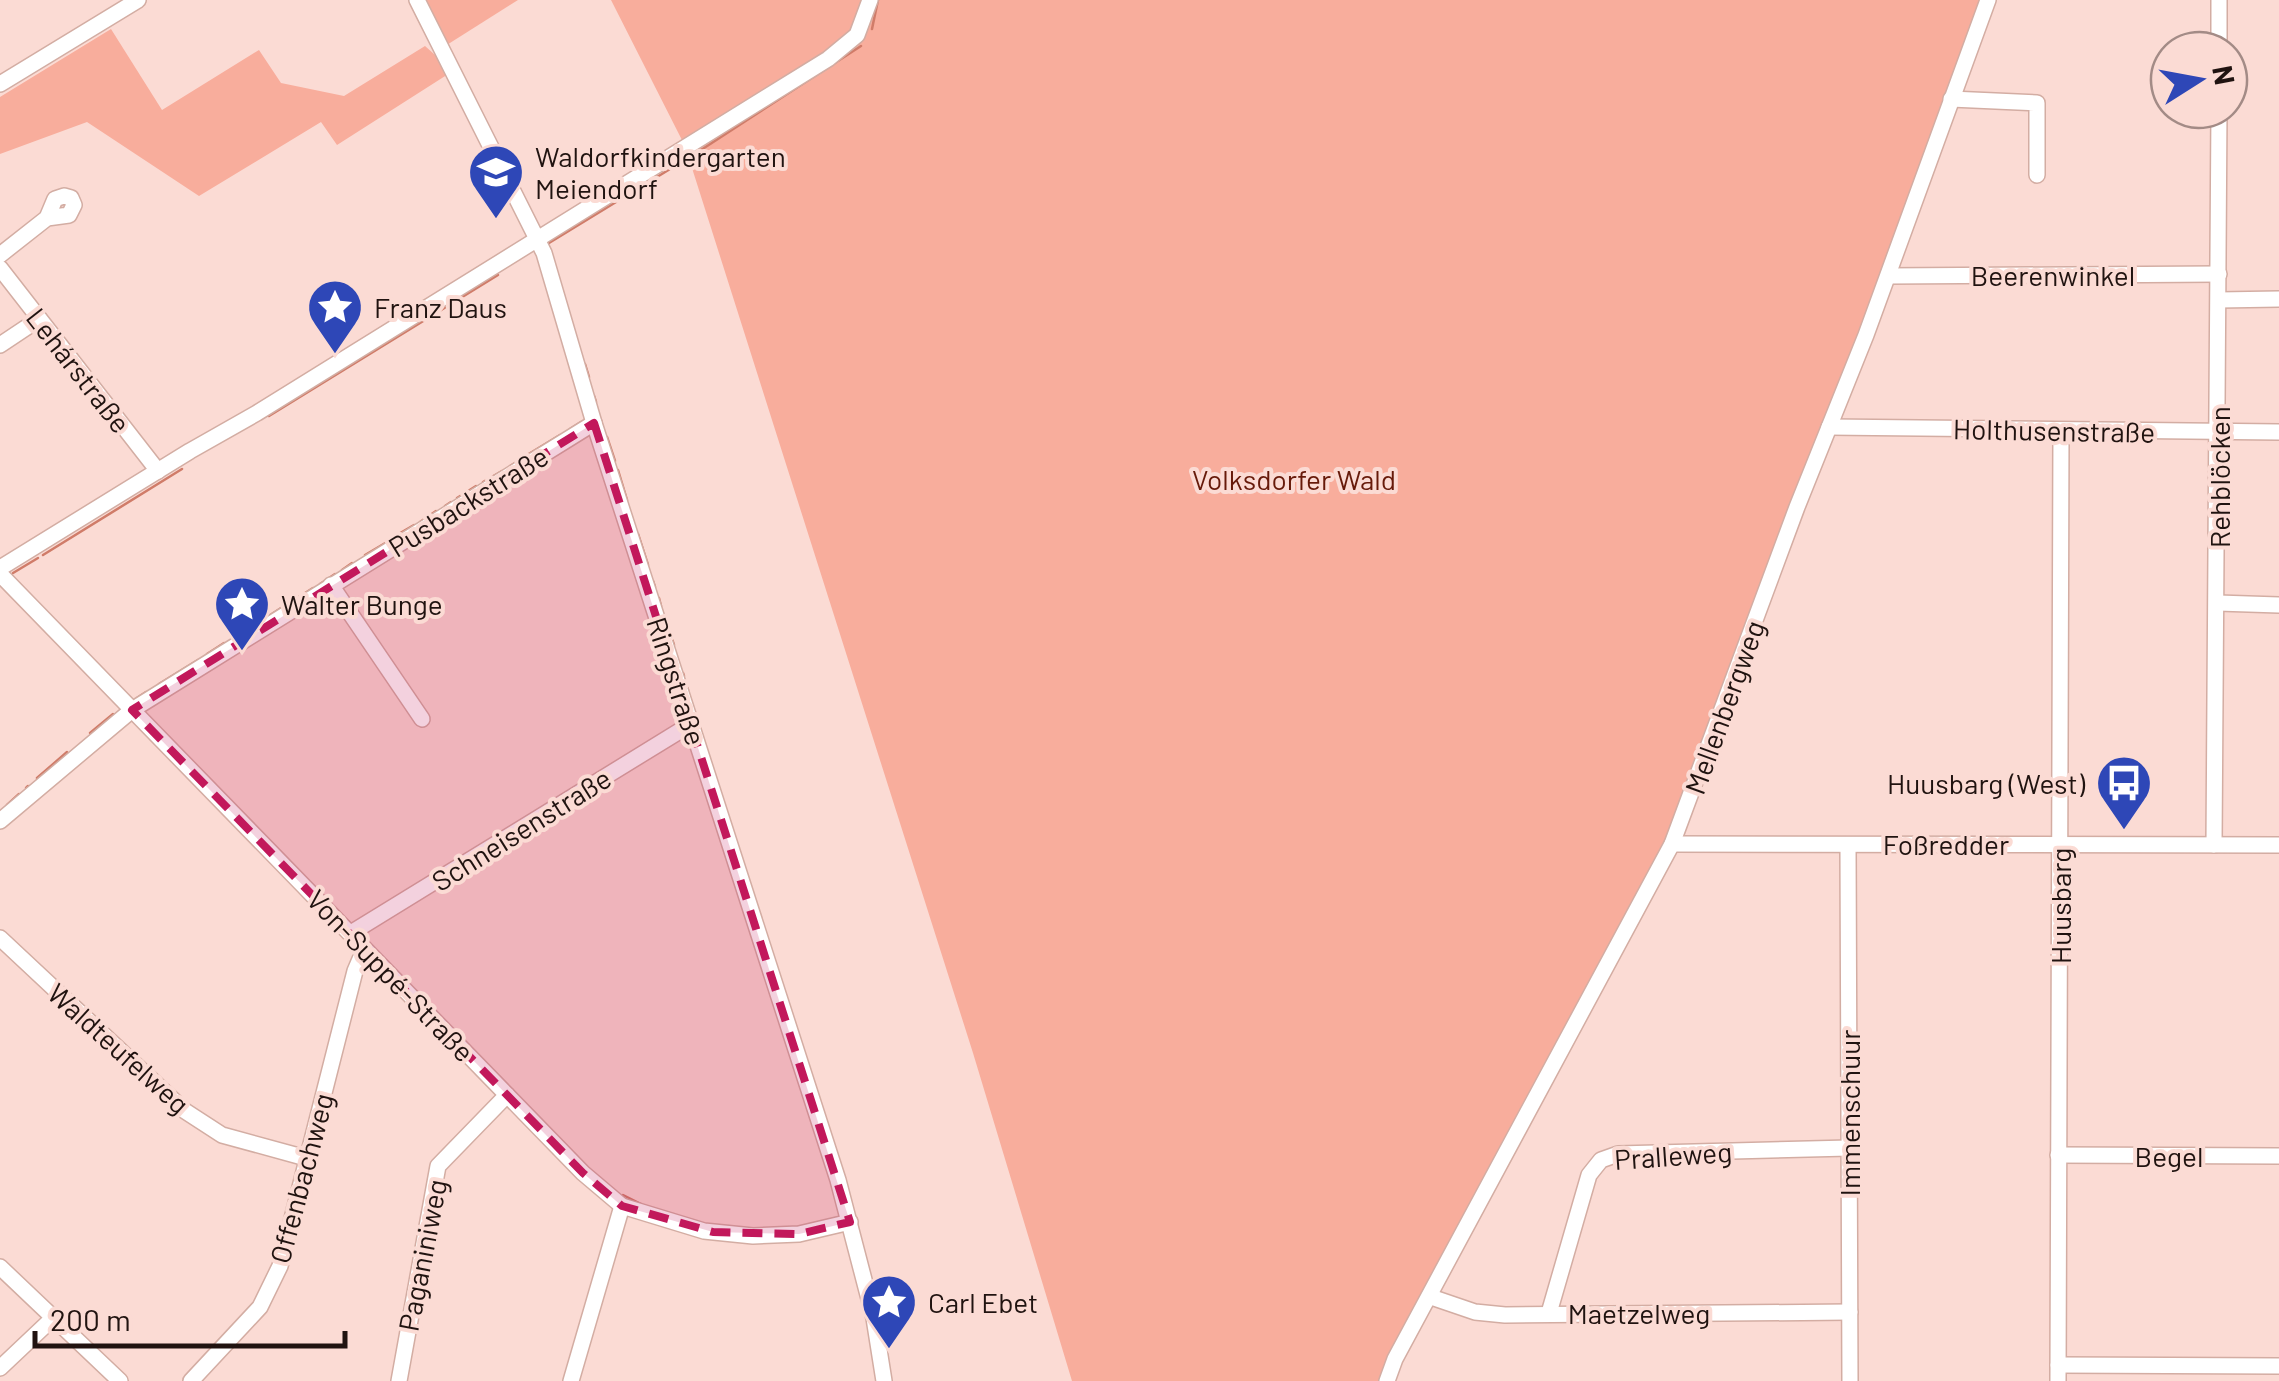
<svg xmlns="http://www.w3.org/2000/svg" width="2279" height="1381" font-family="Barlow,sans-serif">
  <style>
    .green { fill: #f8ad9c }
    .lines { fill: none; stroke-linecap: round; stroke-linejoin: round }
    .stream { stroke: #d07c69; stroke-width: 2.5 }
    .minor-casing { stroke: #d3ada3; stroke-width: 18 }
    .minor { stroke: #fff; stroke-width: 15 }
    .marked { fill: #c2185b; fill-opacity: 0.2; stroke: #c2185b; stroke-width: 8; stroke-dasharray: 20 12; stroke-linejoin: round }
    .labels { text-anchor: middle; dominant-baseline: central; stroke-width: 8; stroke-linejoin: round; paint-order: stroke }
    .poi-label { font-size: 28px; fill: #201310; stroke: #fbdbd4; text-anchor: start }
    .street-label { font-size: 28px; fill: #201310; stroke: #fbdbd4 }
    .park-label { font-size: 28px; fill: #671a0a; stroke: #fbdbd4 }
  </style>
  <rect width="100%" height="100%" fill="#fbdbd4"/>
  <g class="green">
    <polygon points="422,0 518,0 442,48"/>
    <polygon points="611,0 1985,0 1666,847 1381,1381 1072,1381 973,1053 685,146"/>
    <polygon points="111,29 162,110 259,50 281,83 344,96 425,46 453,71 337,145 321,122 199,196 87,122 0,154 0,97"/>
  </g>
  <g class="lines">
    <g class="stream">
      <polyline points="872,29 878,0"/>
      <polyline points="701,150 861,46"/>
      <polyline points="549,243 693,155"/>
      <polyline points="585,364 589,377"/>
      <polyline points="594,396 596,402"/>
      <polyline points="269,416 498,275"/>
      <polyline points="570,429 581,422"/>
      <polyline points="607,437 615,461"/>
      <polyline points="527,455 560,435"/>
      <polyline points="510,466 520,460"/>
      <polyline points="618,470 627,500"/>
      <polyline points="483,482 502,471"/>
      <polyline points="457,498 476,486"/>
      <polyline points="445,506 451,502"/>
      <polyline points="420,522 436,511"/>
      <polyline points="638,534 648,565"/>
      <polyline points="395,536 414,525"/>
      <polyline points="43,555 182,469"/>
      <polyline points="365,555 387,542"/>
      <polyline points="342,570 352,563"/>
      <polyline points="13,573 38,558"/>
      <polyline points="653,581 655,587"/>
      <polyline points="320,584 335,574"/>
      <polyline points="659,598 661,606"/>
      <polyline points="294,600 313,588"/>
      <polyline points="286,605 288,603"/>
      <polyline points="665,617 666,622"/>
      <polyline points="252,627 281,608"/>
      <polyline points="671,636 674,645"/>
      <polyline points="234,637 244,632"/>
      <polyline points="207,654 224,643"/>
      <polyline points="683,673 684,676"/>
      <polyline points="686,682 688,690"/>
      <polyline points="159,684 198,660"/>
      <polyline points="137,698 146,692"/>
      <polyline points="90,733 113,714"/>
      <polyline points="37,778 67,752"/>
      <polyline points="26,788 28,786"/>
      <polyline points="7,805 19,794"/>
      <polyline points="623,1195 641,1204"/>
    </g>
    <g class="minor-casing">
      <g id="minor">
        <polyline points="417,0 544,253 594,423 838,1180 874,1318 884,1381"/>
        <polyline points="2219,50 2219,0"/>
        <polyline points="0,84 138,0"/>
        <polyline points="1951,99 2037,103 2037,175"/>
        <polyline points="0,255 47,218 55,199 64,196 71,198 74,205 69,215 47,218"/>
        <polyline points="0,268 158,471"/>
        <polyline points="1888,276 2219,274"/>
        <polyline points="2219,300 2279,299"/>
        <polyline points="0,345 39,319"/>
        <polyline points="1829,427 2279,432"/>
        <polyline points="0,568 190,451 257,413 828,59 857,35 870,0"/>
        <polyline points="0,574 583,1173 622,1206 704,1231 753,1236 799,1234 850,1222"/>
        <polyline points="331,585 422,719"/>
        <polyline points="2218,603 2279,605"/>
        <polyline points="0,821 132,710 594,423"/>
        <polyline points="1672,844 2279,845"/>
        <polyline points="1848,845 1850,1381"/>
        <polyline points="2214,845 2219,110"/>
        <polyline points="351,933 691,724"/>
        <polyline points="0,938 185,1111 222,1135 306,1158"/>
        <polyline points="2058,1155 2279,1156"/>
        <polyline points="0,1267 120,1381"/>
        <polyline points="1431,1297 1475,1312 1505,1315 1850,1312"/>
        <polyline points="1549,1313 1589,1175 1601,1160 1618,1154 1849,1148"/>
        <polyline points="2058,1365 2279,1366"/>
        <polyline points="0,1368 53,1318"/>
        <polyline points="191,1381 260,1307 280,1266 355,971 364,950"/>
        <polyline points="399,1381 438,1166 507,1095"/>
        <polyline points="571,1381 622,1206"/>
        <polyline points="1387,1381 1395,1359 1672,844 1797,507 1866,335 1988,0"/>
        <polyline points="2058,1381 2061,431"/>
      </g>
    </g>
    <use href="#minor" class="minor"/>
  </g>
  <path class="marked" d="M594,423L850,1222L799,1234L713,1232L622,1206L583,1173L132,710Z"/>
  <defs>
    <g id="school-pin" transform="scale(2.875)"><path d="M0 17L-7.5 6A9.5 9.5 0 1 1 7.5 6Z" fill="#2e47b7" stroke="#fbdbd4"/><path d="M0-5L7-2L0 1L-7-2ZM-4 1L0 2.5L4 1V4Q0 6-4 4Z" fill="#fff"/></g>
    <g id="sight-pin" transform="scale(2.875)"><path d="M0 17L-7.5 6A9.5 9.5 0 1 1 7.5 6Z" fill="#2e47b7" stroke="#fbdbd4"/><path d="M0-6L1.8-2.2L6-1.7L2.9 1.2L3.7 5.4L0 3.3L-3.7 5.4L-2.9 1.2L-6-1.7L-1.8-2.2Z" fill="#fff"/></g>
    <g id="bus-pin" transform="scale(2.875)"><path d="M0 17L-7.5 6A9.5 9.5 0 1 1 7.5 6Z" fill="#2e47b7" stroke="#fbdbd4"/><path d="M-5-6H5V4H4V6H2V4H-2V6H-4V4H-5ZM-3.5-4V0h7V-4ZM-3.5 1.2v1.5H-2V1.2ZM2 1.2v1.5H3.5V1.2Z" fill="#fff"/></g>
  </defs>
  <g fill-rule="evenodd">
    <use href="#school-pin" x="496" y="172"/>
    <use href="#sight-pin" x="335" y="307"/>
    <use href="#sight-pin" x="242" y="604"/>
    <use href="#bus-pin" x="2124" y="783"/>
    <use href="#sight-pin" x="889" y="1302"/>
  </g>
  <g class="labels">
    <g class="poi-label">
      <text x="535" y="156">Waldorfkindergarten<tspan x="535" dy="32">Meiendorf</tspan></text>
      <text x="374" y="307">Franz Daus</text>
      <text x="281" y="604">Walter Bunge</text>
      <text x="2085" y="783" text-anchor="end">Huusbarg (West)</text>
      <text x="928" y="1302">Carl Ebet</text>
    </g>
    <g class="street-label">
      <text x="2053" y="275">Beerenwinkel</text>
      <text transform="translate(79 370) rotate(52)">Lehárstraße</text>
      <text transform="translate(2054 430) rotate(1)">Holthusenstraße</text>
      <text transform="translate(2219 477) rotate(-90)">Rehblöcken</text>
      <text transform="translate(468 501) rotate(-32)">Pusbackstraße</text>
      <text transform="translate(677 681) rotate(72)">Ringstraße</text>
      <text transform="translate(1724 707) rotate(-70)">Mellenbergweg</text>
      <text transform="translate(521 829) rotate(-32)">Schneisenstraße</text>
      <text x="1946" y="844">Foßredder</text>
      <text transform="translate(2060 906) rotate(-90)">Huusbarg</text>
      <text transform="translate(391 975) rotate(46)">Von-Suppé-Straße</text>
      <text transform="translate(119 1048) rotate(42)">Waldteufelweg</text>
      <text transform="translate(1849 1113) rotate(-90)">Immenschuur</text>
      <text transform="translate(1673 1155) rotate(-4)">Pralleweg</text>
      <text x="2169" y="1156">Begel</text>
      <text transform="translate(301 1178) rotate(-75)">Offenbachweg</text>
      <text transform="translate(422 1255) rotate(-79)">Paganiniweg</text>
      <text x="1639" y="1313">Maetzelweg</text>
    </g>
    <g class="park-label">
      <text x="1294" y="479">Volksdorfer Wald</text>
    </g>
  </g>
  <g transform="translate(2199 80) rotate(79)"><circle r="48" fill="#fbdbd4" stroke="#a38b86" stroke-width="2.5"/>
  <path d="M0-8L18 38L0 25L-18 38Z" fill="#2e47b7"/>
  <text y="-15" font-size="28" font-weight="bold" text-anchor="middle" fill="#201310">N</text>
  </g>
  <path d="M35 1331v15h310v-15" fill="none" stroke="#201310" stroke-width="5"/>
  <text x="50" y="1331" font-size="30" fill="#201310" stroke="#fbdbd4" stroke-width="8" paint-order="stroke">200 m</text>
</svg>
